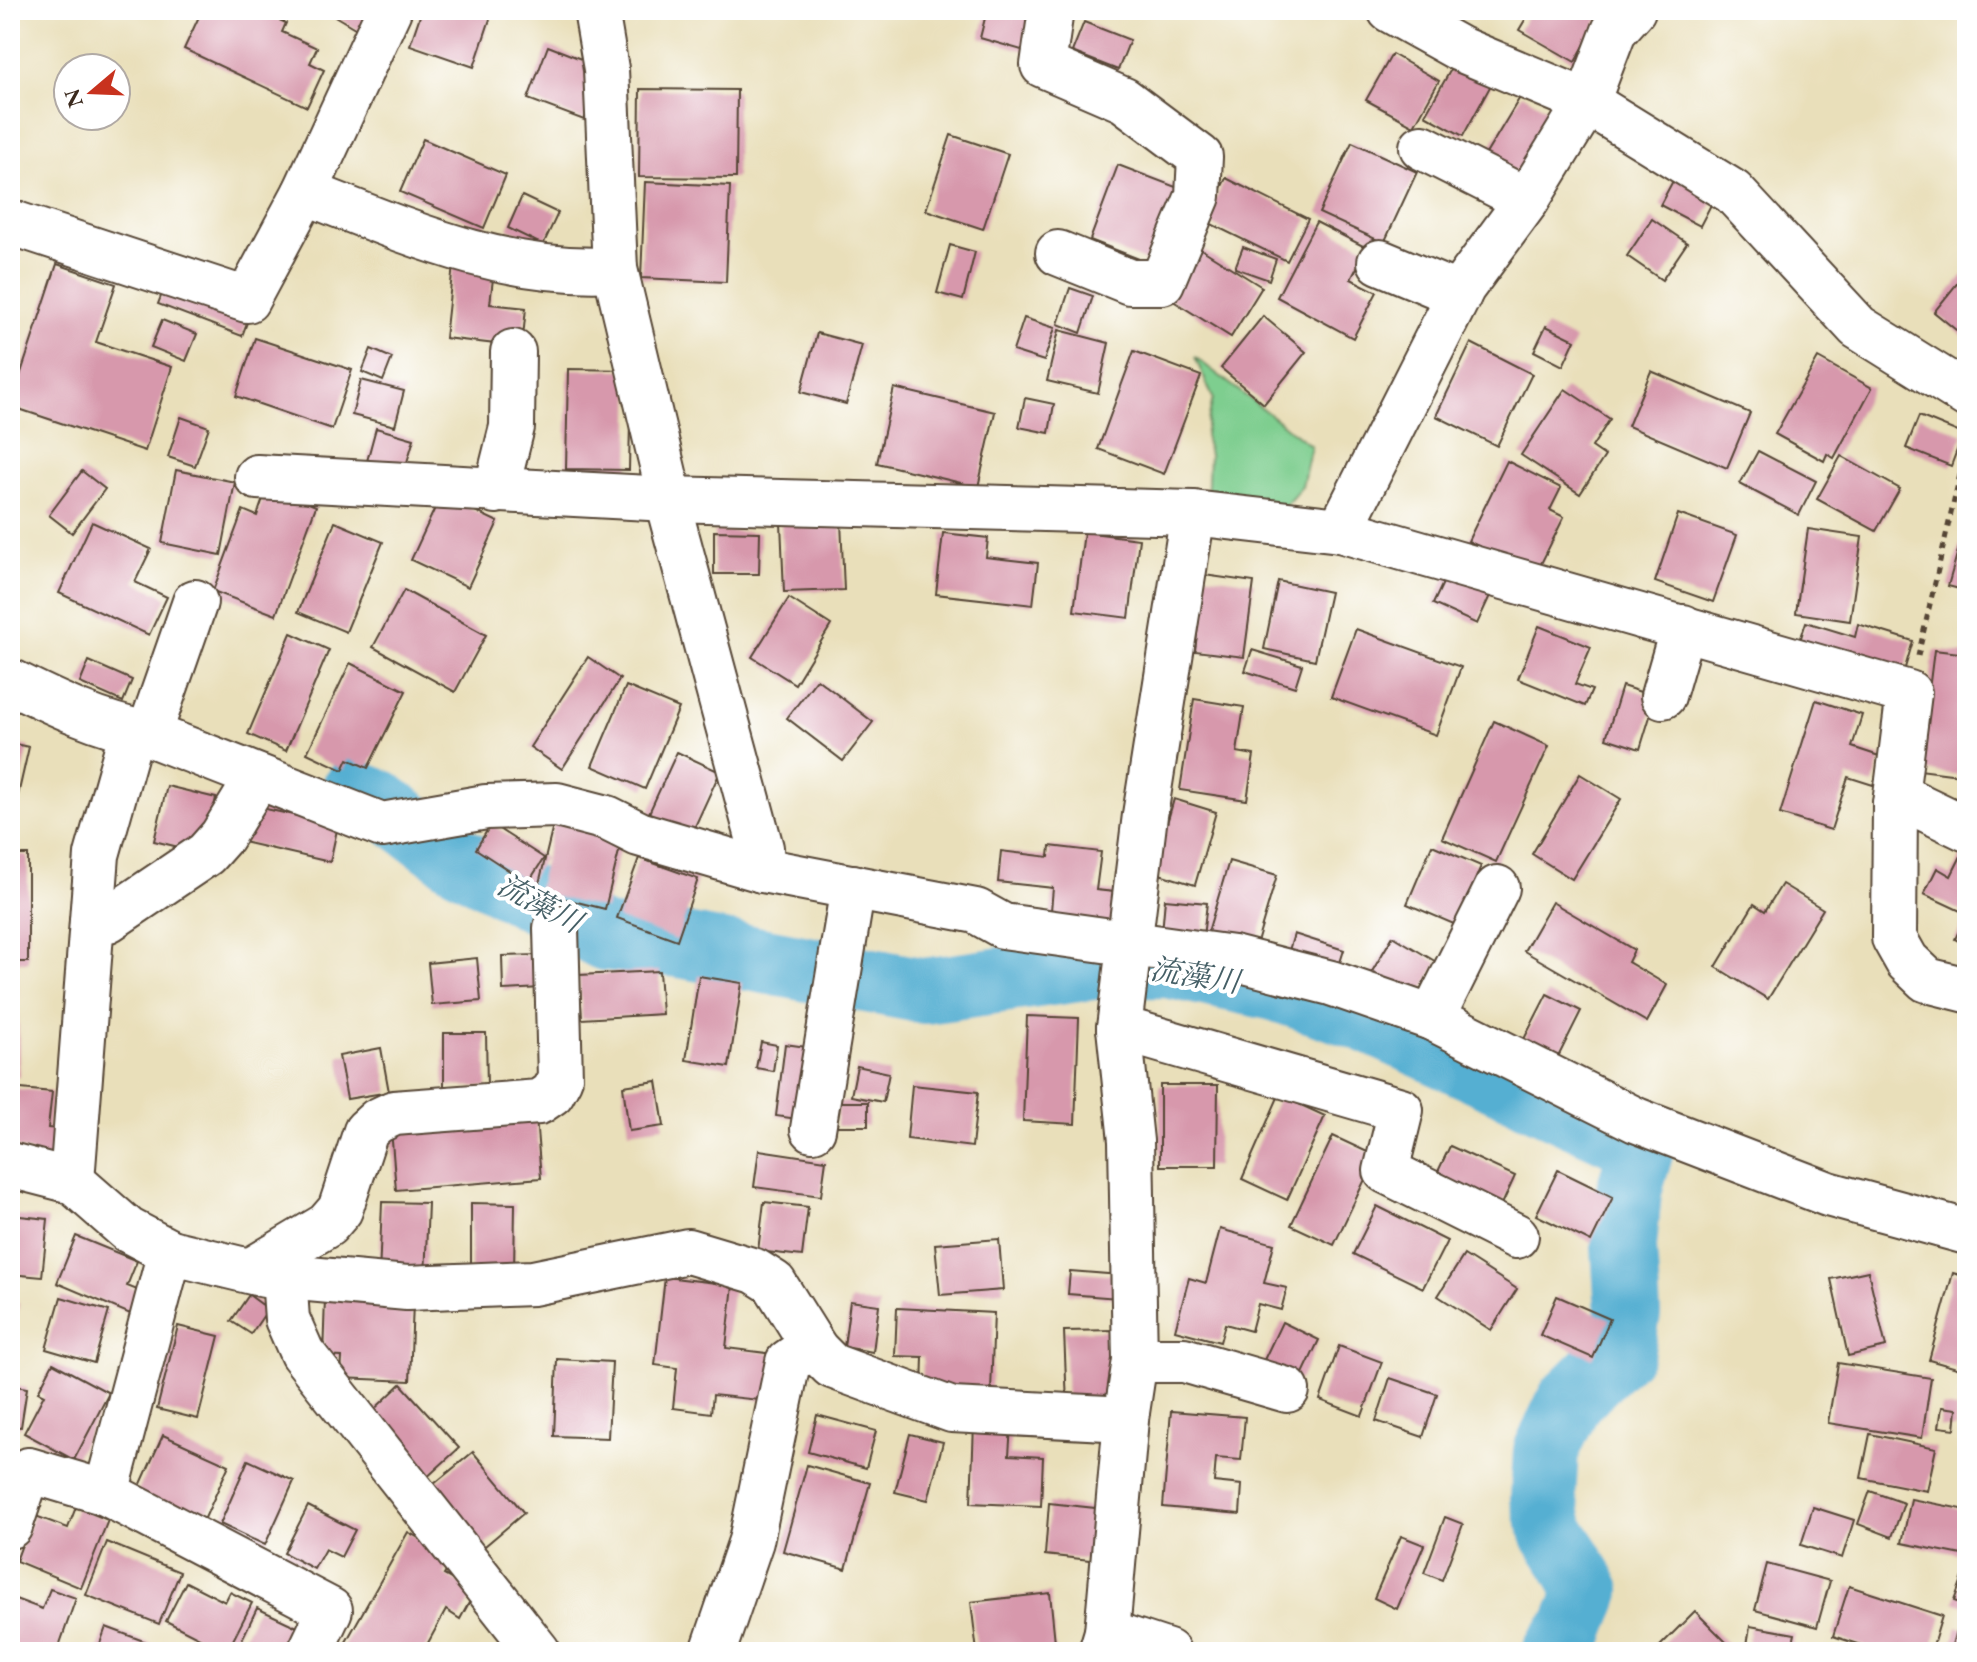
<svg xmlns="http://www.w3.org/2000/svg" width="1977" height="1662" font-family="'EB Garamond','Noto Serif JP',serif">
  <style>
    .green { fill: #7ece8f; stroke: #5c7c56; stroke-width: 2 }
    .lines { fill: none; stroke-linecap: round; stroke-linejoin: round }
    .river { stroke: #55afd2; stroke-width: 66 }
    .building { fill: #d798ac }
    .street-casing { stroke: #554535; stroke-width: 48 }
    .path { stroke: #554535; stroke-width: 5; stroke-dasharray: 6 6; stroke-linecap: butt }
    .street { stroke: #fff; stroke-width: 44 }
    .labels { text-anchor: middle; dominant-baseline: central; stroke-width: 8; stroke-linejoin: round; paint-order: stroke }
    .water-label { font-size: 30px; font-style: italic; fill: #455f66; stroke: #fff }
  </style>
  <rect width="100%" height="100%" fill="#fff"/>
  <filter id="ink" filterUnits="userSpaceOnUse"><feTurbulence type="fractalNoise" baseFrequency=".0125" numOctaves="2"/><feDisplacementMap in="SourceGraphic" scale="16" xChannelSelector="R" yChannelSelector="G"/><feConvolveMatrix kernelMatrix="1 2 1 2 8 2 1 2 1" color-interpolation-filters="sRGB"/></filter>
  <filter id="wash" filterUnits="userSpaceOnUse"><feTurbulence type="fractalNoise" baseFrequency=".006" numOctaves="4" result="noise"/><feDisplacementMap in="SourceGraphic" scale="32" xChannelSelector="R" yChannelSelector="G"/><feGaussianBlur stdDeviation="1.8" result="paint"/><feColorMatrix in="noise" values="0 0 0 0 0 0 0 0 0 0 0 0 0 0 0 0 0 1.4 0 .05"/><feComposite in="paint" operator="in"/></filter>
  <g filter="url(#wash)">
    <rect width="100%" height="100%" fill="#e9dfba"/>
    <polygon class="green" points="1195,357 1311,446 1302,486 1280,512 1207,508 1209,455 1205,435 1213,398"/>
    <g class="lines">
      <polyline class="river" points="353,792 379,802 454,857 605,938 680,945 925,991 1100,966 1166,965 1274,988 1363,1018 1642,1146 1629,1191 1624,1247 1628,1314 1622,1349 1570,1400 1546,1451 1543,1498 1553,1533 1571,1560 1588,1591 1574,1628 1555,1652"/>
    </g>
    <g id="blocks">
      <g class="building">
        <polygon points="202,10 257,10 286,23 282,32 317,48 310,63 324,70 307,107 184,49"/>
        <polygon points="336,10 380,10 365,34 333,15"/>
        <polygon points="422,10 493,10 474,67 410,45"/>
        <polygon points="987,10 1044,10 1032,53 980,38"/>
        <polygon points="1531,10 1604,10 1575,62 1519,30"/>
        <polygon points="1084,22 1130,40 1118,70 1072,52"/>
        <polygon points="548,46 604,68 584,120 528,99"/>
        <polygon points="1392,54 1439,81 1414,126 1366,100"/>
        <polygon points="1454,64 1491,85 1463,136 1425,115"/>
        <polygon points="640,89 737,90 736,178 639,177"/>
        <polygon points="1522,94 1562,118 1526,178 1486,154"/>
        <polygon points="951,135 1008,154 983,229 926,210"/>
        <polygon points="423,139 506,175 484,228 400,192"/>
        <polygon points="1352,142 1417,172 1384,243 1319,213"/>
        <polygon points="1118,165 1181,189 1152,264 1090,240"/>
        <polygon points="1675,177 1715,197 1700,226 1660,205"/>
        <polygon points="1226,178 1308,219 1287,261 1205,221"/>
        <polygon points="645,182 730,186 726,282 641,278"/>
        <polygon points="522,196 558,213 543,245 508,228"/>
        <polygon points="1652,219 1687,243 1662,280 1627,256"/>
        <polygon points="1316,222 1367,248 1351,279 1377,292 1353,338 1277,297"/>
        <polygon points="950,245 975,252 963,300 937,293"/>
        <polygon points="1243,247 1276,259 1269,280 1235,268"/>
        <polygon points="1201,249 1262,287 1231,337 1170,299"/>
        <polygon points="57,264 116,284 96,342 172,367 145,451 10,406"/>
        <polygon points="453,265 494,270 490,304 526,308 522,347 445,338"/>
        <polygon points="1967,271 1967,339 1934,312"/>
        <polygon points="165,286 249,317 242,336 158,304"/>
        <polygon points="1070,288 1093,296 1081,333 1058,324"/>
        <polygon points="1263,316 1306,352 1264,404 1221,368"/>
        <polygon points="1024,318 1055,328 1044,361 1013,351"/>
        <polygon points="162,320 197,334 186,361 151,347"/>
        <polygon points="1546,326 1575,340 1563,366 1534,351"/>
        <polygon points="1059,330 1109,343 1098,393 1047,381"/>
        <polygon points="817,333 862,345 846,404 801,392"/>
        <polygon points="255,338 352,370 332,429 236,396"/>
        <polygon points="1471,343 1532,374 1497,446 1436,416"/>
        <polygon points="371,349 392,358 383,381 362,372"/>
        <polygon points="1134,351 1201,376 1164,474 1098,449"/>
        <polygon points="1818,358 1872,388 1834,458 1827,454 1824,461 1775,434"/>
        <polygon points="568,369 631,370 629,470 566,469"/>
        <polygon points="1651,371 1750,413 1727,468 1628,426"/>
        <polygon points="361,380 404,391 395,426 352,415"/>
        <polygon points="894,388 995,412 978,487 877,463"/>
        <polygon points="1565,389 1610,419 1592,447 1605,456 1580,494 1521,455"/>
        <polygon points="1025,398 1054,404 1049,433 1019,427"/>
        <polygon points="1919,416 1963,434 1951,466 1906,448"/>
        <polygon points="181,417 209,427 195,466 168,457"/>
        <polygon points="376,428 414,439 404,472 367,461"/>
        <polygon points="1758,451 1816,481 1799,515 1740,484"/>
        <polygon points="1841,456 1900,489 1876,531 1817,499"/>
        <polygon points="1507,461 1561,488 1550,510 1564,517 1536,574 1468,541"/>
        <polygon points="176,470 235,482 221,555 162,543"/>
        <polygon points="82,471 105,489 72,533 49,515"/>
        <polygon points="267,487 316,506 276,615 213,591 243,510 257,516"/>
        <polygon points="441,495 498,522 468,587 411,560"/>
        <polygon points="1678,514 1737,535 1713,602 1655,582"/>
        <polygon points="1967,519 1967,591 1948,586"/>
        <polygon points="841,521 844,590 784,592 781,523"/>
        <polygon points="92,522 151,549 135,582 167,597 149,635 59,593"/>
        <polygon points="335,522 383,542 346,632 298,612"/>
        <polygon points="1808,529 1862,537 1850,621 1796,613"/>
        <polygon points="714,531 760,532 759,574 714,574"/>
        <polygon points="1084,532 1139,539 1129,618 1074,611"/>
        <polygon points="943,533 988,538 986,557 1038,563 1033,605 936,594"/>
        <polygon points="1449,570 1493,589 1477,624 1433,604"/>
        <polygon points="1204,575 1254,582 1244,657 1195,651"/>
        <polygon points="1278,581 1330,592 1315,660 1264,649"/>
        <polygon points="404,590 486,635 455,692 373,647"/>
        <polygon points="789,598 831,625 795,684 752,657"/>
        <polygon points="1806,622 1855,637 1858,624 1913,641 1902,678 1798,647"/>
        <polygon points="1539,626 1591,647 1575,684 1592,690 1585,706 1518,679"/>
        <polygon points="1356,629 1461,667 1436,735 1331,697"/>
        <polygon points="291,633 329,650 286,751 248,734"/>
        <polygon points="1252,650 1302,665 1295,687 1245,671"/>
        <polygon points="1934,650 1967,654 1967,776 1919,770"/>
        <polygon points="588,657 620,679 562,769 530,747"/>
        <polygon points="89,661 132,680 123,702 80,683"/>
        <polygon points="350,663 406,691 368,768 348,759 343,770 307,753"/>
        <polygon points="817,679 873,722 843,761 787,718"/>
        <polygon points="626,686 679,708 645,789 592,766"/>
        <polygon points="1622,686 1656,697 1640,749 1606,738"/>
        <polygon points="1194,699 1244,707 1237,752 1254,755 1247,800 1180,790"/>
        <polygon points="1816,700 1862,715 1852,747 1882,757 1873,785 1848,777 1831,830 1780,814"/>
        <polygon points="1494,721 1549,746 1496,862 1442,838"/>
        <polygon points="10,743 29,747 11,826 10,826"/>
        <polygon points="677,752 720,772 692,833 649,813"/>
        <polygon points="1580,774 1621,799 1572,879 1532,854"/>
        <polygon points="167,786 216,798 203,853 154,841"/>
        <polygon points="1174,799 1216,812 1195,885 1153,872"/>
        <polygon points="268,802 266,809 338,825 330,862 243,842"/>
        <polygon points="554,822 622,839 605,909 537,892"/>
        <polygon points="491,824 544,858 528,883 476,849"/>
        <polygon points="1432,845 1481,866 1456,925 1407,904"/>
        <polygon points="1050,846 1101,852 1096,890 1124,893 1120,930 1050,922 1053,888 998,882 1001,851 1049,857"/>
        <polygon points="1965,848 1967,849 1967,946 1955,939 1967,914 1924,894 1937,868 1951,876"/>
        <rect x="10" y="855" width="18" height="107"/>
        <polygon points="639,858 698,879 677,940 617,918"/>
        <polygon points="1229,861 1277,875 1256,946 1208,932"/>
        <polygon points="1782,884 1823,909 1768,999 1716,967 1754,904 1765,911"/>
        <polygon points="1165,899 1207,903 1203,937 1162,933"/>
        <polygon points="1552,902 1634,950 1628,962 1667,985 1647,1022 1524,951"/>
        <polygon points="1294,934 1344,950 1337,972 1287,957"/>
        <polygon points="1393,936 1438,963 1415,1002 1370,975"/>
        <polygon points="540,955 542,988 503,990 502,956"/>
        <polygon points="477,958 481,1001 432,1005 428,963"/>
        <polygon points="10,970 18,970 19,1076 10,1076"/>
        <polygon points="659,971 662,1014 582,1019 579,975"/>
        <polygon points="699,976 742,983 729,1067 686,1060"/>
        <polygon points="1547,994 1581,1011 1558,1057 1524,1039"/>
        <polygon points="1027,1016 1079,1018 1075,1124 1023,1121"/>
        <polygon points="444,1033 486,1033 487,1087 444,1086"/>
        <polygon points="761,1042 777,1045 773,1071 756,1068"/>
        <polygon points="785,1044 821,1049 812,1121 776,1116"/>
        <polygon points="381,1048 389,1092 347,1099 339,1056"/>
        <polygon points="857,1066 889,1073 883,1102 851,1096"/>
        <polygon points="657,1081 664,1126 629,1131 623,1086"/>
        <polygon points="912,1085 978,1092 972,1147 907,1139"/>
        <polygon points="1160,1085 1218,1085 1217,1166 1160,1166"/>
        <polygon points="10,1088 52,1092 48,1128 71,1130 67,1166 10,1145"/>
        <polygon points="1279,1095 1325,1116 1287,1200 1242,1179"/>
        <polygon points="838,1102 868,1102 868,1126 837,1126"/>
        <polygon points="536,1118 541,1178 396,1190 391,1129"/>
        <polygon points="1333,1136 1376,1156 1334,1245 1291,1225"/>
        <polygon points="1450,1146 1515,1176 1499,1211 1434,1180"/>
        <polygon points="759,1150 826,1160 821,1196 754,1187"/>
        <polygon points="1558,1170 1613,1197 1591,1242 1536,1215"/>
        <polygon points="382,1202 428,1203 425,1279 379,1277"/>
        <polygon points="764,1202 808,1207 802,1256 758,1251"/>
        <polygon points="471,1203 515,1204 514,1272 471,1272"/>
        <polygon points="1377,1206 1447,1241 1423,1288 1353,1254"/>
        <polygon points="10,1215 48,1219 42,1277 10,1274"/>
        <polygon points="1220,1229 1274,1244 1264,1283 1287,1288 1281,1310 1258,1304 1251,1331 1225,1324 1220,1342 1175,1330 1189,1278 1206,1283"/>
        <polygon points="76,1236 137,1261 127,1286 145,1293 135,1316 57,1283"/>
        <polygon points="999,1239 1003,1290 940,1295 935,1244"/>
        <polygon points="1464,1255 1517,1289 1491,1330 1438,1296"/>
        <polygon points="1070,1271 1120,1275 1118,1298 1068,1294"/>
        <polygon points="1868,1271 1886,1347 1848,1356 1831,1279"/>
        <polygon points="1953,1273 1967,1277 1967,1371 1929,1360"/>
        <polygon points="665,1277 733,1285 726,1348 774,1354 768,1401 713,1395 711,1413 673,1408 677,1368 655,1365"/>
        <polygon points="249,1295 268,1309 251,1334 231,1321"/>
        <polygon points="1557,1296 1610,1319 1593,1358 1540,1335"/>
        <polygon points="61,1297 109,1311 94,1363 46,1349"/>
        <polygon points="325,1299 413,1302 410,1381 341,1378 342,1357 323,1356"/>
        <polygon points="850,1301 879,1305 873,1352 844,1347"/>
        <polygon points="10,1302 19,1303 12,1359 10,1359"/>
        <polygon points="897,1308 994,1313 991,1391 922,1388 923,1357 895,1356"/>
        <polygon points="1282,1322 1319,1340 1300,1380 1263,1362"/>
        <polygon points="178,1326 219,1336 198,1419 157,1409"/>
        <polygon points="1116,1330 1118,1404 1067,1405 1064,1331"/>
        <polygon points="1339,1346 1382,1362 1362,1416 1320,1400"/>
        <polygon points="557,1359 612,1362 608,1438 554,1436"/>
        <polygon points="53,1363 109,1393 74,1460 24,1433 44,1395 38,1392"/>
        <polygon points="1838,1363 1931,1378 1922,1438 1828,1423"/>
        <polygon points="1390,1378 1437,1394 1423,1437 1376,1421"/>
        <polygon points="401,1384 459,1448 424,1480 366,1417"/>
        <polygon points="10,1385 27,1388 21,1427 10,1426"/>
        <polygon points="1942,1407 1957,1409 1955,1429 1939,1427"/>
        <polygon points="1171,1411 1245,1417 1241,1460 1216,1458 1214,1482 1242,1485 1240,1514 1163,1507"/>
        <polygon points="817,1415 876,1431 866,1468 808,1452"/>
        <polygon points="974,1425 1011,1426 1009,1455 1043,1457 1041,1506 971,1503"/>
        <polygon points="910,1434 943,1442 928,1500 895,1492"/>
        <polygon points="1870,1434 1936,1448 1927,1491 1861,1478"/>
        <polygon points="163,1435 229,1465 201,1527 135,1497"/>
        <polygon points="473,1452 524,1513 479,1551 428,1489"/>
        <polygon points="248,1460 294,1481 265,1545 220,1524"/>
        <polygon points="807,1465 870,1483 846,1569 783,1551"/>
        <polygon points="1870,1491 1904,1503 1892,1537 1858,1524"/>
        <polygon points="1911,1499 1967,1510 1967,1556 1902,1543"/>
        <polygon points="1049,1503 1104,1509 1099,1561 1045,1555"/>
        <polygon points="308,1506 355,1530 341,1557 325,1549 314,1569 284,1553"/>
        <polygon points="76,1507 108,1520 81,1588 16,1561 33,1515 68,1528"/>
        <polygon points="1813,1507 1854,1520 1842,1558 1801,1545"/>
        <polygon points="1445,1517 1463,1524 1442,1580 1424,1573"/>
        <polygon points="408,1532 454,1558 444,1575 475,1592 460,1619 446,1610 423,1652 347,1652 342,1649"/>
        <polygon points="1401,1536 1424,1545 1397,1609 1374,1598"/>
        <polygon points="107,1542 180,1572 159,1624 86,1595"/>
        <polygon points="1767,1564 1830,1581 1817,1627 1755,1610"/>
        <polygon points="1967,1566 1967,1606 1954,1601"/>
        <polygon points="186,1582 225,1602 230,1592 252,1603 227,1652 166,1621"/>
        <polygon points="1849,1586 1942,1616 1931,1652 1882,1652 1833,1636"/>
        <polygon points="50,1589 76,1598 57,1652 10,1652 10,1597 42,1609"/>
        <polygon points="1050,1593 1056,1652 977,1652 971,1602"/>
        <polygon points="257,1608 314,1635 306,1652 236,1652"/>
        <polygon points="1695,1611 1730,1646 1724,1652 1654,1652"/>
        <polygon points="1750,1626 1795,1634 1791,1652 1746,1652"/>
        <polygon points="106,1627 173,1652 97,1652"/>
        <polygon points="1957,1627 1967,1629 1967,1652 1950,1652"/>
      </g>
    </g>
  </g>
  <g filter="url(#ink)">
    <use href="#blocks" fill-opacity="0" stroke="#554535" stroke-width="2"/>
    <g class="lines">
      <g class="street-casing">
        <g id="street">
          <polyline points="596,10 606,69 615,269 667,486 671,515 761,848 762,870"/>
          <polyline points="1051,10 1043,65 1124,100 1200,157 1198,196 1162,282 1130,282 1058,253"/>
          <polyline points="1390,10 1460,49 1587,102 1733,192 1858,327 1967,395"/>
          <polyline points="1422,147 1527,200"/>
          <path d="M305,192C405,231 504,276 615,269"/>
          <polyline points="10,222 247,300 305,192 389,10"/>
          <polyline points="1380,262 1459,295"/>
          <polyline points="257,477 668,499 1193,513 1340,530 1463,287 1527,200 1587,102 1614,31 1633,10"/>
          <polyline points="496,491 512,427 513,352"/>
          <polyline points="1340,530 1909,693 1895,804 1894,938 1907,961 1927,980 1967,990"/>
          <path d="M10,681C54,703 100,725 149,734L382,825L486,807L557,805L607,818L639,834L762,870L976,911L1003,926L1233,958L1331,983L1432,1018L1636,1120L1828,1194L1967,1232"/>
          <polyline points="1663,696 1683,627"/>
          <polyline points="149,734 195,602"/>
          <polyline points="1895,804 1911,802 1967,829"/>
          <polyline points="92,922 108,920 206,854 222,836 258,777"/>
          <polyline points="1432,1018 1497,888"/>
          <polyline points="1119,1028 1401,1110 1386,1171 1516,1236"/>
          <polyline points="813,1129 853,887"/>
          <polyline points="10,1165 72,1181 128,1230 170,1252 265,1275 407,1288 533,1283 688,1251 755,1271 774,1283 816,1350 832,1366 952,1410 1126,1419"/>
          <polyline points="72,1181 97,855 132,731"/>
          <polyline points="170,1252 106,1493 330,1610 310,1652"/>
          <polyline points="250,1271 327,1225 340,1210 366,1131 377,1121 394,1113 539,1102 552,1093 560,1078 556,928"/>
          <polyline points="284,1277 287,1319 302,1353 538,1652"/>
          <polyline points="1135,1360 1184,1360 1287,1390"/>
          <polyline points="10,1526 29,1470 106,1493"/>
          <polyline points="1107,1632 1168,1652"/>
          <polyline points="713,1652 751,1541 788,1362 798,1355 816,1350"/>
          <polyline points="1101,1652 1107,1632 1126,1419 1135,1360 1131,1141 1119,1028 1145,815 1193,513"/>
        </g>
      </g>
      <polyline class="path" points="1918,656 1965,453 1965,431"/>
      <use href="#street" class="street"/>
    </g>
  </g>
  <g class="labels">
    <g class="water-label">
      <text transform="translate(540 903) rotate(28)">流藻川</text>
      <text transform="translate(1195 975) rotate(9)">流藻川</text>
    </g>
  </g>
  <rect width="1977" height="1662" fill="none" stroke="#fff" stroke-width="40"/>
  <g transform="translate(92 92) rotate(251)"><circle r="38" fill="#ffffff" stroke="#b1aaa5" stroke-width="2"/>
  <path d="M0-6L14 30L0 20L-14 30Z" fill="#c8321e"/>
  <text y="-12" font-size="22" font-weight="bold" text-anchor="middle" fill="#3b2a1e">N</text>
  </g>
</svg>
